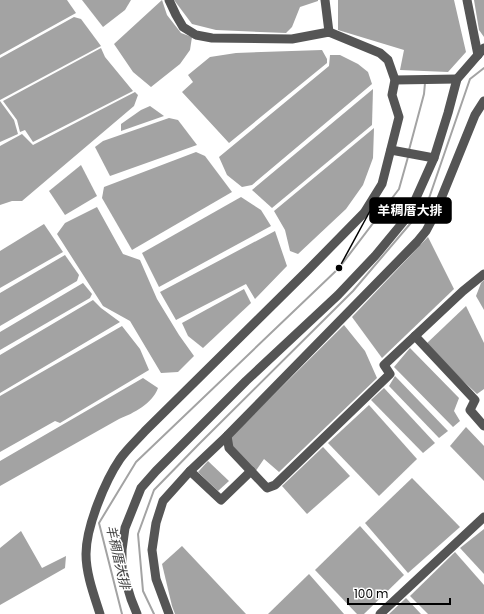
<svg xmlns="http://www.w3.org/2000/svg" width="484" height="614" font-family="Poppins,'Noto Sans TC',sans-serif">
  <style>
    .water { fill: #a3a3a3 }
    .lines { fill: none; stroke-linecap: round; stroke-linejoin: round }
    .stream { stroke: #a3a3a3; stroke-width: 2 }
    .minor { stroke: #555; stroke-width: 9 }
    .labels { text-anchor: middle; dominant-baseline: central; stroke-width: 3; stroke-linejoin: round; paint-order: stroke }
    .water-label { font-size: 13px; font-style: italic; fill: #444; stroke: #fff }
    .leader { fill: none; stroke: #000; stroke-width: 1.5 }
    .callout-dot { fill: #000; stroke: #fff; stroke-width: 1.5 }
    .callout { fill: #000; stroke: #000; stroke-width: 1.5 }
    .callout-label { font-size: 13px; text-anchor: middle; font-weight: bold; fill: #fff }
  </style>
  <rect width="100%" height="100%" fill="#fff"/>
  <g class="water">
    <polygon points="0,0 67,0 76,13 0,55"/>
    <polygon points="82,0 131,0 125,10 103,27"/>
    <polygon points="162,0 167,15 181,33 192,37 190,50 180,64 151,87 133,72 114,44"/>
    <polygon points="174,0 318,0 318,1 300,7 292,27 286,33 216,30 192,24"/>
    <polygon points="338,0 454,0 466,52 448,72 400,70 404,50 338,30"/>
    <polygon points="474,0 484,0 484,37 479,30"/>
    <polygon points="74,17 81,19 101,46 0,100 0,58"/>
    <polygon points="101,48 105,57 133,91 33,142 25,130 20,132 17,120 3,101"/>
    <polygon points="322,50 327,59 327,63 229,143 182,92 193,82 188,75 210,57 236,53"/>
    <polygon points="330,55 340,55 358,64 368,72 372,84 252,185 242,187 227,175 219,157 329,66"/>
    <polygon points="373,89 372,125 272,208 252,190"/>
    <polygon points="135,92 138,95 134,106 22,201 12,201 0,205 0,146 22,134 33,145"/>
    <polygon points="0,101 14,120 18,134 0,142"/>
    <polygon points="150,106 164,116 121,131 121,124 141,110"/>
    <polygon points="169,118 178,120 197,145 110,176 95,147 103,141"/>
    <polygon points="374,128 373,158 363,185 346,209 298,254 290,251 285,230 274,211"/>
    <polygon points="196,152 205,156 232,192 132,250 102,198 104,187"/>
    <polygon points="81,165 97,196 65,215 49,191"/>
    <polygon points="241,197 261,210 271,226 159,287 142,253"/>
    <polygon points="97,207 123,254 140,260 157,299 179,335 194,356 178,372 161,373 130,321 103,306 57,234 65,223"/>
    <polygon points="44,224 63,252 0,288 0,251"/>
    <polygon points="275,231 287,266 255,299 246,284 176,320 160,292"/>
    <polygon points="428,237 454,289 382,358 352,317"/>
    <polygon points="65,255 79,275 77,281 0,326 0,293"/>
    <polygon points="484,280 484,310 476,296 481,283"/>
    <polygon points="83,283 92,294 90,298 0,350 0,332"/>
    <polygon points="244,289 251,303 203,348 188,336 182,323"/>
    <polygon points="93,300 101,308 120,322 0,393 0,355"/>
    <polygon points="466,306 484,343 484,389 477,394 425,345"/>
    <polygon points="344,325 365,351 377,378 279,472 264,459 255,472 230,447 230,438"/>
    <polygon points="122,326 140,349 149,370 60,423 55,421 0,452 0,396"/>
    <polygon points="410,348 459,398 454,411 460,421 453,427 394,367"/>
    <polygon points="395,376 448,431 439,438 389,386"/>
    <path d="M143,378L158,388C152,404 134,413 119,419L0,486V461Z"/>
    <polygon points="384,388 435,443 423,453 371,400"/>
    <polygon points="369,405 417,459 379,496 328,443"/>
    <polygon points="466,427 484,446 484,481 450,446"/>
    <polygon points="323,447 350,476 307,514 282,486"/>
    <polygon points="208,461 229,481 218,491 198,472"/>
    <polygon points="412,478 460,527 408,573 365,523"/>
    <polygon points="360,526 404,575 364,614 357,614 315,570"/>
    <polygon points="484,529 484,574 460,548"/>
    <polygon points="21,531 42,568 66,556 65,568 0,605 0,548"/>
    <polygon points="182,546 246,614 175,614 172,606 162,564"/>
    <polygon points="455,552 484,585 484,614 428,614 410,596"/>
    <polygon points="309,574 344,614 268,614"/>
    <polygon points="406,598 421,614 389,614"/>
  </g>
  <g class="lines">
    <g class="stream">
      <polyline points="409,150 424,94 425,83"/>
      <polyline points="122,614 99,523 136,462 339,268 399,189 408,157"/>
      <polyline points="154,614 143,591 138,534 154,490 199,444 353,291 427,204 470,79 484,68"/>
    </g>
    <g class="minor">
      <polyline points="325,0 329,32"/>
      <polyline points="467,0 478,55"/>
      <polyline points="395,80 457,79"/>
      <polyline points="391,150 434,158"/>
      <polyline points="415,336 475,400 470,410 484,426"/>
      <polyline points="227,436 229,448 267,488 275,485 390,374 384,365 463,291 484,274"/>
      <polyline points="190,471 221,500 251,471"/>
      <path d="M100,614C94,595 86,574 86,554C86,527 105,481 120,459C127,449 137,440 145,431L308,270L364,213L382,184L399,117L392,95L395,80L388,60L380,53L329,32L292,39L212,38L196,35L183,27L176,15L169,0"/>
      <polyline points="137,614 131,599 122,569 122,550 125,528 141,488 156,471 246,381 338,295 375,256 399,227 408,216 434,158 448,113 457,79 484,48"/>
      <polyline points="169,614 156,579 152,550 156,523 163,501 190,471 227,436 417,242 426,231 434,216 475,115 484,101"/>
      <polyline points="380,614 484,517"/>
    </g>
  </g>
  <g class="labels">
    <g class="water-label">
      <text transform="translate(118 557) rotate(77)">羊稠厝大排</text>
    </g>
  </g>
  <path class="leader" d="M339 268L370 211"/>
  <circle class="callout-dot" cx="339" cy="268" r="4"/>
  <rect class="callout" x="370" y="198" width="81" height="25" rx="4"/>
  <g class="callout-label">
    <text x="410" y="215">羊稠厝大排</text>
  </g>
  <path d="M348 598v6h102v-6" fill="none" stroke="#000000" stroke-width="2"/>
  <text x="354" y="598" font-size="12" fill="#000000" stroke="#ffffff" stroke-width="3" paint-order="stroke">100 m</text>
</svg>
